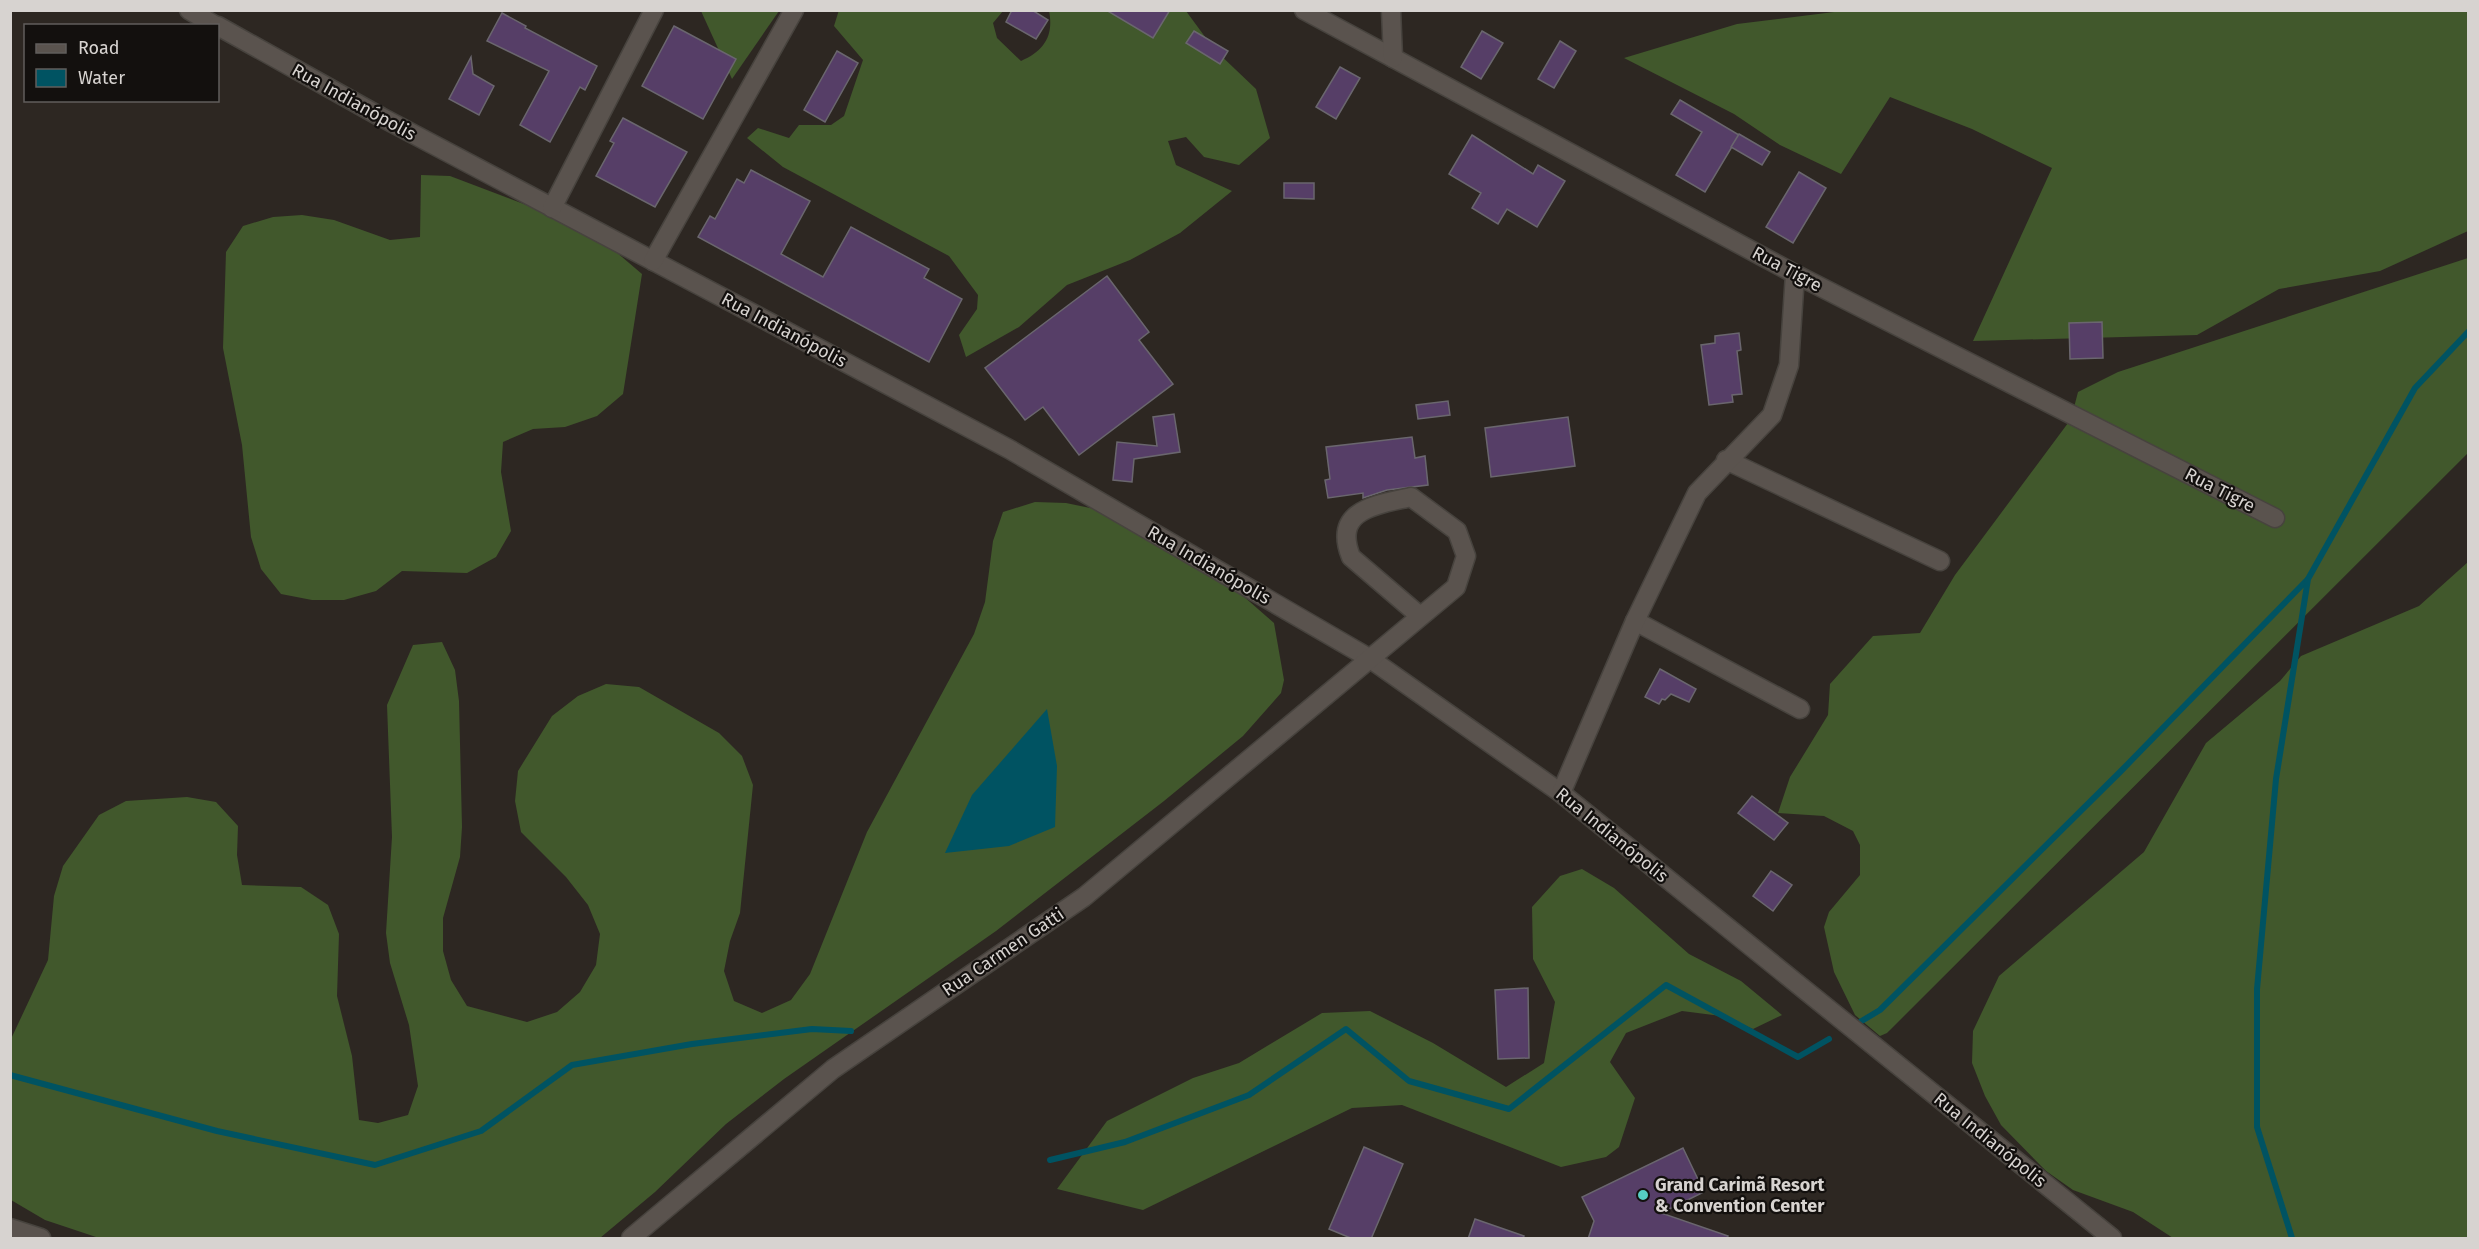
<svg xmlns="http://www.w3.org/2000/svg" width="2479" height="1249" font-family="'Fira Sans',sans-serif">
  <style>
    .forest { fill: #41582c }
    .water { fill: #005362 }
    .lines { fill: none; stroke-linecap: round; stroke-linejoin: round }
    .stream { stroke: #005362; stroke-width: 6 }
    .building { fill: #563e67; stroke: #6a666e; stroke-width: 1.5 }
    .minor-casing { stroke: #47433e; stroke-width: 21 }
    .minor { stroke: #5a534e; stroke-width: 18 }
    .poi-dot { fill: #56cec3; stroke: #13100e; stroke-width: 2 }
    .labels { text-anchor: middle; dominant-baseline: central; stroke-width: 4.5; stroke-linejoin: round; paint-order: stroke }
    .street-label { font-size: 18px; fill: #d7d3d0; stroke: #13100e }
    .poi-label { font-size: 18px; font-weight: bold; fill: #d7d3d0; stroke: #13100e; text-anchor: start }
  </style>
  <rect width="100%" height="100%" fill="#2d2722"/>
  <g class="forest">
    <path d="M839,10L1003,11L993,23L997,38L1021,61C1044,51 1054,36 1049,11H1186L1214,49L1256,89L1270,138L1239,165L1204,157L1186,137L1168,141L1176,165L1232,191L1180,233L1130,260L1067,285L1019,327L966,357L959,335L977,309L978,295L949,256L783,167L747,138L758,128L789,138L799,125H831L844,116L863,60L834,26Z"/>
    <polygon points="1850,10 2468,11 2468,231 2380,271 2279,289 2197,335 1973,341 2052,168 1972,129 1890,97 1841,174 1780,145 1734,114 1624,58 1737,24"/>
    <polygon points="701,11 779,11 732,79"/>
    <polygon points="421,175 450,176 537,209 615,251 642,274 623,394 597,416 565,427 533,429 503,442 501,472 511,531 496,557 467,573 402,571 376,591 344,600 312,600 281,594 261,569 251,537 242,445 223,348 226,252 243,226 273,217 302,215 334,220 390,240 420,237"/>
    <polygon points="2468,258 2468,453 1887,1033 1880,1036 1855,1015 1834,972 1824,927 1829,912 1860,875 1860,845 1853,831 1824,816 1778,813 1790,777 1828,715 1830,684 1873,636 1920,633 1955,575 2071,419 2078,392 2118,372"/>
    <polygon points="1035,502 1066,503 1095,509 1226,581 1274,623 1284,680 1281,693 1243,736 1164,801 996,931 784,1079 726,1124 655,1192 600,1238 99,1238 45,1220 11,1200 11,1039 48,960 54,896 63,866 99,815 126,801 187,797 216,802 238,826 237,855 242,885 301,887 328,905 339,934 337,996 352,1056 359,1120 378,1123 408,1115 418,1086 409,1025 390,963 386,933 392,837 387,705 413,645 442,642 455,670 459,701 462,827 460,857 443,918 443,951 451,980 467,1006 527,1022 557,1012 580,992 596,965 600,934 588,905 566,877 521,832 515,801 518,771 552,716 578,696 606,684 639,687 719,733 742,756 753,785 740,913 730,941 724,971 734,1001 762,1013 791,1000 810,974 867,832 974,634 985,602 993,541 1003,512"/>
    <polygon points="2468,562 2468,1238 2173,1238 2133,1212 2073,1190 2046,1171 2001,1125 1985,1096 1972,1063 1973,1031 1999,976 2144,852 2206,743 2280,681 2301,656 2419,606"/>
    <polygon points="1582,869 1614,888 1689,954 1741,981 1782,1015 1753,1029 1721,1016 1682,1011 1626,1033 1610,1062 1635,1098 1619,1147 1606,1157 1561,1167 1402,1105 1352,1108 1143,1210 1057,1189 1107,1121 1193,1078 1239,1063 1322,1013 1370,1011 1433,1043 1506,1087 1544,1063 1555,1002 1533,959 1532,907 1560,876"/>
  </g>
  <polygon class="water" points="1047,709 1057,766 1055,827 1009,846 945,853 972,795"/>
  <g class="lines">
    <g class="stream">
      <polyline points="1860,1022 1880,1010 2121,771 2307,580"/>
      <polyline points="10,1075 217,1131 375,1165 481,1131 572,1065 692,1044 812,1029 851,1031"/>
      <polyline points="1050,1160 1125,1142 1249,1095 1346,1029 1409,1081 1509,1109 1666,985 1798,1057 1829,1039"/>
      <polyline points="2292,1238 2257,1127 2257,989 2276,779 2308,579 2415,388 2468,332"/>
    </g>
  </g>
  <g class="building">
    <polygon points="1012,10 1032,10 1048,20 1036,39 1006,22"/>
    <polygon points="1106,10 1170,10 1153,38"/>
    <polygon points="502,13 526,26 525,28 597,66 585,90 580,87 550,142 520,125 549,71 487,41"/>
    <polygon points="674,26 736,59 703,119 642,86"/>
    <polygon points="1194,31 1228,51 1220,64 1186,43"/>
    <polygon points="1482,31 1503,43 1481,79 1461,67"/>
    <polygon points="1560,41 1576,51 1554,88 1538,79"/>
    <polygon points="837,51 858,63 825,122 804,110"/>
    <polygon points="471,57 473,74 494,86 479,115 449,99"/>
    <polygon points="1340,67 1360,78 1336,119 1316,107"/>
    <polygon points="1680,100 1739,135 1705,192 1676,175 1702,132 1671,114"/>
    <polygon points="623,118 687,152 655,207 596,176 614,143 610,141"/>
    <polygon points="1739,134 1770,152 1762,165 1731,147"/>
    <polygon points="1472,135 1533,174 1538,165 1565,181 1537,227 1507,209 1498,224 1472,208 1481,193 1449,174"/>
    <polygon points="751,170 810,201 781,254 823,277 851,227 929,269 924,278 962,299 929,362 698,237 710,216 715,219 737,179 744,183"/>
    <polygon points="1799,172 1826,188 1793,243 1766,227"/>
    <polygon points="1284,183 1314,183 1314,199 1284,198"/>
    <polygon points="1107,276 1149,332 1139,340 1173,384 1079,455 1043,407 1025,420 985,368"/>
    <polygon points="2102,322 2103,358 2070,359 2069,323"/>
    <polygon points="1739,333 1741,350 1737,351 1742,394 1732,395 1733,402 1709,405 1701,345 1715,343 1715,336"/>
    <polygon points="1448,401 1450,415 1418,419 1416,405"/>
    <polygon points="1174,414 1180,452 1134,459 1132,482 1113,480 1117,442 1157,446 1153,417"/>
    <polygon points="1568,417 1575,466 1491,477 1485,428"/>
    <polygon points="1412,437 1415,458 1425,456 1428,485 1387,490 1363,498 1363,493 1328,498 1325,480 1330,479 1326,447"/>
    <polygon points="1660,669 1696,689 1689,702 1671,694 1665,700 1662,699 1659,704 1645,697"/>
    <polygon points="1752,796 1788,823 1774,840 1738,813"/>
    <polygon points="1771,871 1792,885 1773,911 1753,896"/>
    <polygon points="1528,988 1529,1058 1498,1059 1495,990"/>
    <polygon points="1364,1147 1403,1164 1371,1239 1353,1239 1329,1229"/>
    <polygon points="1683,1148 1704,1192 1661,1213 1728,1236 1727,1239 1588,1239 1594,1221 1582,1197"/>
    <polygon points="1475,1219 1524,1236 1523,1239 1468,1239"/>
  </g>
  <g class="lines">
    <g class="minor-casing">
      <g id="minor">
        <polyline points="189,10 216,26"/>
        <polyline points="1304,10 1795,274 2275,518"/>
        <polyline points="1391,10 1393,58"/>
        <polyline points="218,26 381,117 1009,449 1369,658 1561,793 2112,1238"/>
        <polyline points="552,208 654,10"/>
        <polyline points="653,261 794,10"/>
        <polyline points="1726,460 1940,561"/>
        <polyline points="1635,621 1800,709"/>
        <polyline points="1561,793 1635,621 1697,493 1772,415 1789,365 1795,274"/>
        <polyline points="10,1228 41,1238"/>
        <path d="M631,1238L833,1069L1084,897L1456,587L1466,556L1457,531L1411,497C1377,505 1332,509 1351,557L1420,616"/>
      </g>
    </g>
    <use href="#minor" class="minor"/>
  </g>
  <circle class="poi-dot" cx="1643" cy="1195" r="6"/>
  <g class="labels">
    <g class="street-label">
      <text transform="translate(354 102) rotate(29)">Rua Indianópolis</text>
      <text transform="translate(1787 269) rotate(28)">Rua Tigre</text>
      <text transform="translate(784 330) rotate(28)">Rua Indianópolis</text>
      <text transform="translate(2220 490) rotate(27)">Rua Tigre</text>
      <text transform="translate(1209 565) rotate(30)">Rua Indianópolis</text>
      <text transform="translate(1612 835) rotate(39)">Rua Indianópolis</text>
      <text transform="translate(1003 952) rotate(-34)">Rua Carmen Gatti</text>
      <text transform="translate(1990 1140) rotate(39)">Rua Indianópolis</text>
    </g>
    <g class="poi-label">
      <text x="1655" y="1185">Grand Carimã Resort<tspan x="1655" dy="21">&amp; Convention Center</tspan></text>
    </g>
  </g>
  <rect width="2479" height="1249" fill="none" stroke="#d7d3d0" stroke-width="24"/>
  <rect x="24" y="24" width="195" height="78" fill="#13100e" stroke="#615e5c" stroke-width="1.5"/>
  <rect x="36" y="44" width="30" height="9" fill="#5a534e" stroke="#615e5c" stroke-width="1.5"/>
  <text x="78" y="54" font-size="18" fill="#d7d3d0">Road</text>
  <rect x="36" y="69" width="30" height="18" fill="#005362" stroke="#615e5c" stroke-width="1.5"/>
  <text x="78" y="84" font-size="18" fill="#d7d3d0">Water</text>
</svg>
